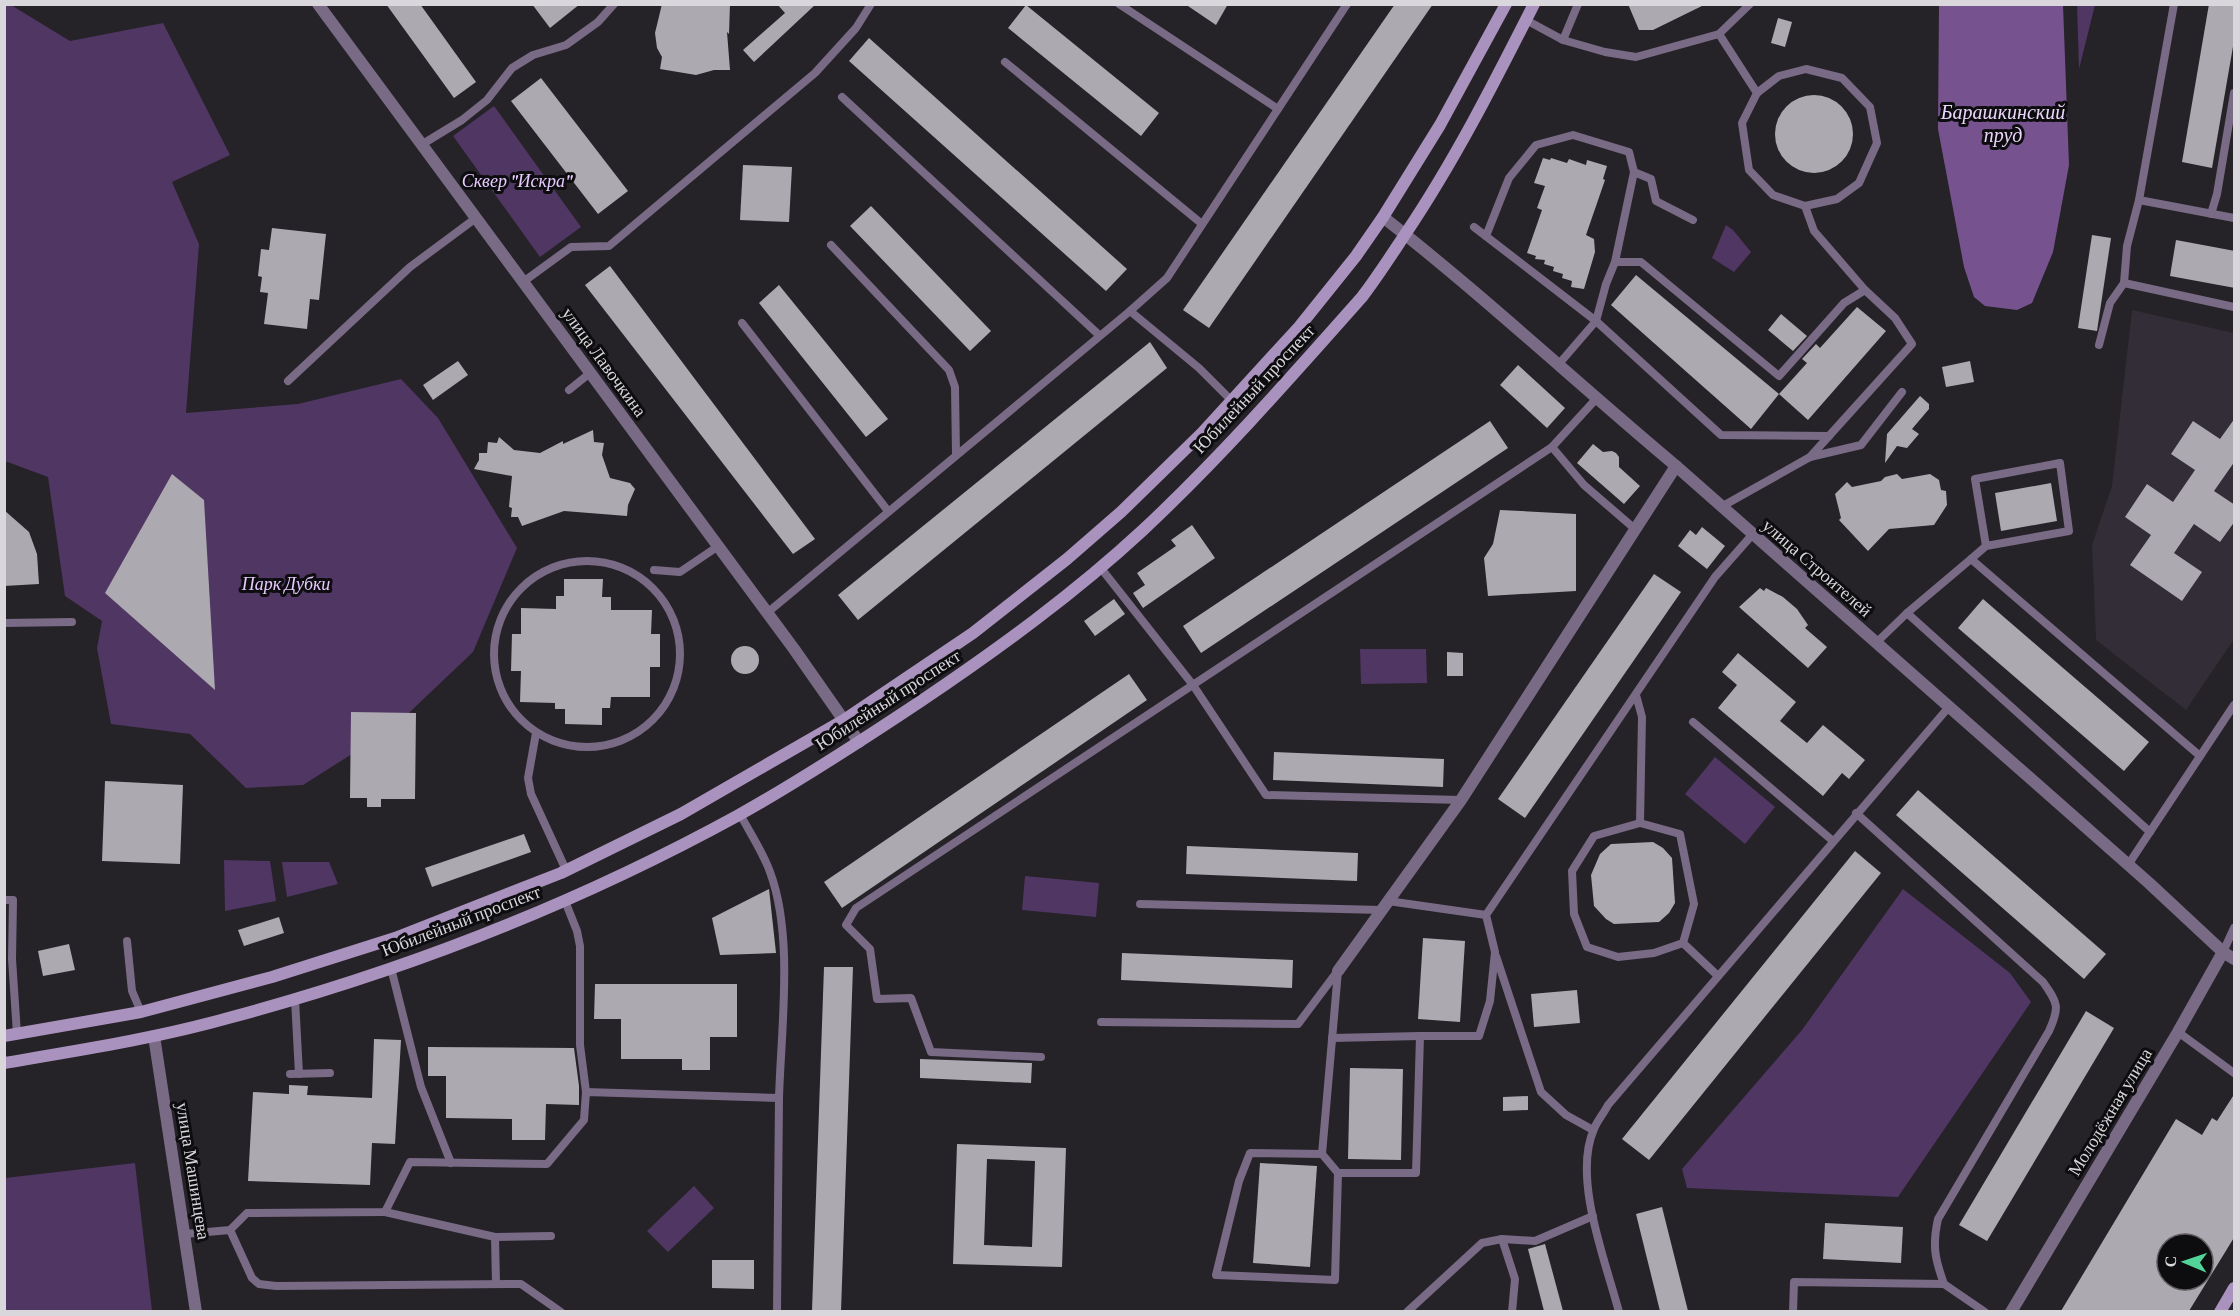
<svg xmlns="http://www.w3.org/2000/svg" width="2239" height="1316" font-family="'Crimson Pro',serif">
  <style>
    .built { fill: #332d37 }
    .green { fill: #503663 }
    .water { fill: #76538f }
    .building { fill: #ada9b0; fill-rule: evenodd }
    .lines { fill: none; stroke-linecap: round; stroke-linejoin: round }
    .service { stroke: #796a85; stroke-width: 8 }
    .minor { stroke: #796a85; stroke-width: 12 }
    .tertiary { stroke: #796a85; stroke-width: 12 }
    .secondary { stroke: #aa92be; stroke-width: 12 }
    .labels { text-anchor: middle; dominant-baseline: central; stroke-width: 6; stroke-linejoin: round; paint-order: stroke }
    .park-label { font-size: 18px; font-style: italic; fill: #e7caff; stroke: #0d0c0f }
    .street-label { font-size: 18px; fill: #d9d7db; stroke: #0d0c0f }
    .water-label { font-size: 20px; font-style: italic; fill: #ebd7fb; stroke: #0d0c0f }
  </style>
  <rect width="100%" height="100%" fill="#252228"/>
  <polygon class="built" points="2132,310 2234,333 2234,639 2186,710 2096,640 2092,545 2112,486"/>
  <g class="green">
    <polygon points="5,5 11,5 70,41 163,23 230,155 172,182 199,244 186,413 298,404 401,379 438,418 517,548 473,652 393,728 303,785 246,788 190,734 111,724 97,648 102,621 65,596 48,477 5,461"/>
    <polygon points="2077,5 2095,5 2079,69"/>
    <polygon points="494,106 581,227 540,257 453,136"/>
    <polygon points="1726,225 1733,230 1751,252 1734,272 1712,258"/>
    <polygon points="1360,649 1426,649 1427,683 1361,684"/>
    <polygon points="1715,757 1775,807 1745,844 1685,794"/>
    <polygon points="224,860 270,861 276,901 225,911"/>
    <polygon points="282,862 329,862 338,884 287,897"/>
    <polygon points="1025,876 1099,883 1096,917 1022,910"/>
    <polygon points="1903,889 2010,973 2031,1002 1898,1197 1687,1188 1682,1169 1802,1030"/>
    <polygon points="135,1163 152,1311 5,1311 5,1178"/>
    <polygon points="694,1186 714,1208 668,1252 647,1231"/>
  </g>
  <polygon class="water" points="1939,5 2063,5 2069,165 2053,252 2032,303 2017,310 1985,306 1974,297 1964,267 1938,129"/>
  <g class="building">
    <polygon points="386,4 420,4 476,82 454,98"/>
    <polygon points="532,4 580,4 550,28"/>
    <polygon points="662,4 730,4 729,34 727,32 730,70 714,70 696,75 660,69 662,57 657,48 655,33"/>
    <polygon points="777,4 816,4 754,62 743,50 785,13"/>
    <polygon points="1185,4 1228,4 1216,25"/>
    <polygon points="1395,4 1433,4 1209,328 1183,310"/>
    <polygon points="1628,4 1706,4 1653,30 1639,30"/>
    <polygon points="2209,4 2235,4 2235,35 2212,168 2182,162"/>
    <polygon points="1026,5 1159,113 1141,136 1008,28"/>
    <polygon points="1778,18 1792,22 1785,47 1771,43"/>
    <polygon points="869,38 1127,269 1106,291 849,61"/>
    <polygon points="541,78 628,191 598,214 511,101"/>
    <circle cx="1814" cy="134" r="39"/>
    <polygon points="1543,158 1550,160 1551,158 1567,163 1569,159 1586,165 1587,160 1607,166 1603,179 1605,180 1586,235 1594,239 1595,252 1584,289 1571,287 1572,281 1562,278 1563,274 1553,271 1554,267 1544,264 1545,260 1535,259 1536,256 1527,253 1542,210 1537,208 1545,186 1534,183"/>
    <polygon points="743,165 792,167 789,222 740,220"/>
    <polygon points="871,206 991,331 970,351 850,226"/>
    <polygon points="272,228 326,234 319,300 310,299 307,329 264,324 268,293 260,292 262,277 258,276 261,249 269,250"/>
    <polygon points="2092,235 2111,238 2097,331 2078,328"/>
    <polygon points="2176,240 2235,251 2235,288 2170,276"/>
    <polygon points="610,266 815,539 793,554 585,285"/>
    <polygon points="1636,275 1779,394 1751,429 1611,305"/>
    <polygon points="779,285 888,419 866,437 759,303"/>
    <polygon points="1857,307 1886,331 1808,420 1779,394 1807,363 1802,359 1816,344 1820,348"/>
    <polygon points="1781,314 1807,336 1793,351 1768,330"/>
    <polygon points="1150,342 1167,368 858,620 838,595"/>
    <polygon points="458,361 468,375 433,400 423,385"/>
    <polygon points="1970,361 1974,382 1946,387 1942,367"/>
    <polygon points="1518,365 1565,408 1547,428 1500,385"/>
    <polygon points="1920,396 1929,404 1929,409 1912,429 1919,434 1907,448 1897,446 1885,463 1887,434"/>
    <polygon points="2235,418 2235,461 2214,491 2235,505 2235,521 2220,542 2194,524 2174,553 2202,572 2182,601 2130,565 2151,535 2125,517 2147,484 2173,502 2195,470 2171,454 2193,421 2220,439"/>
    <polygon points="1490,421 1508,448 1201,653 1183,626"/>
    <polygon points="593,430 594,442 604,443 602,455 610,478 630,483 635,489 628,505 627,516 564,511 522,526 518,517 511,517 512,508 509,507 512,476 474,469 479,460 479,453 487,453 488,442 497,443 499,437 514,450 540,453 563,441 563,444"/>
    <polygon points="1593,444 1603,452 1612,451 1616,453 1619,457 1619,467 1640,486 1624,504 1577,463"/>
    <polygon points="172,474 204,500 215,690 105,593"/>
    <polygon points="1897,474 1902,479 1930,474 1939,480 1941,490 1946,491 1947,505 1934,525 1889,529 1868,551 1839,520 1841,518 1835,494 1847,482 1852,487 1881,481 1885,477"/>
    <polygon points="2051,483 2057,521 2001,531 1995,493"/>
    <polygon points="4,510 29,532 37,554 39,584 4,586"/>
    <polygon points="1500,510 1576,514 1576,591 1488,596 1484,558 1493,544"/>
    <polygon points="1192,525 1215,558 1143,608 1133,593 1145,585 1137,573 1176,546 1171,540"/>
    <polygon points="1702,527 1725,546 1707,569 1678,546 1690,530 1696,535"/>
    <polygon points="1654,574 1681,592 1525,818 1498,799"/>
    <polygon points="564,579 603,579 602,597 611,597 611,610 652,610 651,634 660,634 660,667 650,667 650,697 611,697 610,708 602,708 602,725 565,724 565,709 555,709 555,703 520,702 521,671 511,671 512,634 521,634 521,608 556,609 556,596 564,596"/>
    <polygon points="1760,588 1764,591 1766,588 1783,597 1797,609 1808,625 1805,628 1827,647 1808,668 1739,607"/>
    <polygon points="1114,599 1125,614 1095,636 1084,621"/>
    <polygon points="1983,599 2149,742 2124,771 1958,628"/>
    <circle cx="745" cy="660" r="14"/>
    <polygon points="1447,652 1463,653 1463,676 1447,676"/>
    <polygon points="1738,653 1796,702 1780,721 1807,743 1823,725 1865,760 1849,779 1842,773 1823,796 1718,708 1737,685 1722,672"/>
    <polygon points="1129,674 1147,700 842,908 824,882"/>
    <polygon points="351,712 416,713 415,799 381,799 381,807 367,807 367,798 350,798"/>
    <polygon points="1274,752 1444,759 1443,787 1273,780"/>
    <polygon points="105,781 183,785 180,864 102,861"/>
    <polygon points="1918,790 2106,954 2084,979 1896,815"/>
    <polygon points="524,834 531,852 432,887 425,868"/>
    <polygon points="1653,842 1663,848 1672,858 1675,903 1669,913 1659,922 1614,924 1606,919 1594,906 1591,875 1600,854 1611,844"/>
    <polygon points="1187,846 1358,853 1357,881 1186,874"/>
    <polygon points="1855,851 1881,873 1649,1160 1622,1139"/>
    <polygon points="769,889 776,953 720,955 712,918"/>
    <polygon points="279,917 284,933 244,946 238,930"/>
    <polygon points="1423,938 1465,941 1460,1022 1418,1019"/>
    <polygon points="69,944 75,970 43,976 38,951"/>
    <polygon points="1122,953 1293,960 1292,988 1121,980"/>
    <polygon points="824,967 853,967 841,1311 812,1311"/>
    <polygon points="595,984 737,984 737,1037 710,1037 710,1070 682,1070 682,1059 621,1059 621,1019 594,1019"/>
    <polygon points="1577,990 1580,1023 1534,1027 1531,994"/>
    <polygon points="2086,1011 2114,1028 1987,1241 1959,1225"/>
    <polygon points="374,1039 401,1040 395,1144 372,1143 370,1185 248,1181 253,1092 289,1094 289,1085 308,1086 307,1095 372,1098"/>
    <polygon points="428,1047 574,1048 579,1086 579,1105 546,1104 545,1140 512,1140 512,1119 446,1118 446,1076 428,1076"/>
    <polygon points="920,1059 1032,1063 1031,1083 920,1078"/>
    <polygon points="1350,1068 1403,1069 1401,1160 1348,1159"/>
    <path d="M2235,1093V1236L2189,1311H2061L2176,1119L2202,1135L2212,1118L2217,1121ZM2167,1244H2203V1280H2167Z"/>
    <polygon points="1528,1096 1528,1110 1503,1111 1503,1097"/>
    <path d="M957,1144L1066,1148L1062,1267L953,1264ZM987,1159L1035,1161L1032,1247L984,1245Z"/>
    <polygon points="1260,1163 1317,1166 1310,1267 1253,1263"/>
    <polygon points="1662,1207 1688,1311 1660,1311 1636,1214"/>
    <polygon points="1825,1223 1903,1227 1901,1263 1823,1259"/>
    <polygon points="1545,1244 1563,1311 1544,1311 1528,1249"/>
    <polygon points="712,1260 754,1260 754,1289 712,1288"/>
  </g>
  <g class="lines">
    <g class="service">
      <polyline points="1119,4 1278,109"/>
      <polyline points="2174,4 2139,200 2234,218"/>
      <polyline points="1526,20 1563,40 1605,52 1636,57 1719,34 1757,93 1742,123 1749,170 1773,195 1805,206 1814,231 1865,290"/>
      <polyline points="1719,34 1750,4"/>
      <polyline points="1563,40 1578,4"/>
      <polyline points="1005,62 1202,224"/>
      <polyline points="1757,93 1779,76 1806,69 1842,78 1870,107 1877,143 1859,183 1837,199 1805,206"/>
      <polyline points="842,97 1099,335"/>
      <polyline points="421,145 462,120 487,100 512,68 533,55 566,45 598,22 614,4"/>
      <polyline points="2139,200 2127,246 2124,283 2234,307"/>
      <polyline points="2211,214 2217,194 2234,93"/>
      <polyline points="1474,227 1596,321 1721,435 1829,436"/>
      <polyline points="1486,236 1509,178 1536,145 1573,135 1629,152 1634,172"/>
      <polyline points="831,245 949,370 955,387 956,455"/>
      <polyline points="1615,262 1634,172 1651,179 1656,201 1693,220"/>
      <polyline points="523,282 571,247 609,246 815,73 856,28 871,4"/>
      <polyline points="1130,311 1199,368 1232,401"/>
      <polyline points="742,323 888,511"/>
      <polyline points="2099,345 2110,303 2124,283"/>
      <polyline points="1558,365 1596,321 1606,284 1615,262 1641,262 1779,376 1844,303 1865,290 1895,318 1912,344 1810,457"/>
      <polyline points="288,381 410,267 476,218"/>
      <polyline points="569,390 590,373"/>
      <polyline points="1552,447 1584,485 1635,529"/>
      <polyline points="1721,507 1810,457 1861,445 1902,392"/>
      <polyline points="1986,546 1975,479 2060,463 2069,531 1986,546 1971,559 2200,756"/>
      <circle cx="587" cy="654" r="93"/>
      <polyline points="1100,567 1193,685 1266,795 1461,800"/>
      <polyline points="654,570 680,572 717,547"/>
      <polyline points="767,613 1130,311 1167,278 1347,4"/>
      <polyline points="1907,613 2150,832"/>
      <polyline points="4,623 72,622"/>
      <polyline points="1876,643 1907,613 1971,559"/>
      <polyline points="1636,695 1642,717 1640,823 1680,834 1694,904 1683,943 1718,976"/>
      <polyline points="1693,722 1833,841"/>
      <polyline points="536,733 528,778 531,794 566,870"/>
      <path d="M1856,813L2043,982C2058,1003 2060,1007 2049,1031L1938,1219C1932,1246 1935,1259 1944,1284"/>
      <polyline points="1640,823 1594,836 1572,871 1574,914 1587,947 1618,957 1654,953 1683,943"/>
      <polyline points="2128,865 2234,705"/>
      <polyline points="4,900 13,900 12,959 17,1034"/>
      <polyline points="565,901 577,931 580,946 580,1045 586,1092"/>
      <polyline points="1388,901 1486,915"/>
      <polyline points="1140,904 1382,910"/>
      <polyline points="127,941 132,991 141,1012"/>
      <polyline points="2223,952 2234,928"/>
      <polyline points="1496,956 1541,1092 1566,1115 1593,1130"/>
      <polyline points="391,968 421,1087 451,1163"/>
      <polyline points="295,999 299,1074"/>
      <polyline points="1101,1022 1298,1024 1337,972"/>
      <polyline points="2178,1032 2234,1073"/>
      <polyline points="1332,1038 1420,1036"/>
      <polyline points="1041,1057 931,1052 911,998 877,999 870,949 846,925 856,908 1552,447 1596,399"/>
      <polyline points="290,1074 330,1073"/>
      <polyline points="1322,1154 1338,1173 1335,1280 1216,1275 1239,1181 1250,1153 1322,1154 1338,971"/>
      <polyline points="1338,1173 1416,1173 1420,1036 1479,1036 1490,1001 1495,952 1486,915 1715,577 1752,535"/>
      <polyline points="385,1212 495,1237"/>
      <polyline points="230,1230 252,1278 259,1284 276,1286 521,1284 561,1312"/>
      <path d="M185,1234L230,1230L247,1213L385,1212L410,1162L547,1164L584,1120L586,1092L779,1098C781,1029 794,936 770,872C763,852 750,833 740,814"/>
      <polyline points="1502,1239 1535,1241 1593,1216"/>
      <polyline points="496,1284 495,1237 551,1236"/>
      <polyline points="777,1312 779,1098"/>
      <polyline points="1407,1312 1482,1243 1502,1239 1515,1279 1512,1312"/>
      <path d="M1619,1312C1606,1262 1572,1178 1594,1129C1597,1121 1604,1113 1608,1105L1948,708"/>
      <polyline points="1793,1312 1794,1282 1944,1284 1985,1312"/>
    </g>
    <g class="minor">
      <polyline points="1338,971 1461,800 1676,466"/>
      <polyline points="154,1036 196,1312"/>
      <polyline points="2011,1312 2178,1032 2223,952"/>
    </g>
    <g class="tertiary">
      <polyline points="318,4 794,649 859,742"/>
      <path d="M1383,217C1484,296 1578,384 1676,466L2149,883L2223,952L2234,959"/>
    </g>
    <g class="secondary">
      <polyline points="4,1036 141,1012 272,977 395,938 561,873 681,814 844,720 973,633 1067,559 1121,512 1202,433 1299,327 1356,256 1383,217 1440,125 1506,4"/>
      <path d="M4,1063C81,1050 158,1038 232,1017C407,970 578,903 737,816C800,781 861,741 921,701C998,649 1074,594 1143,530C1221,457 1291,377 1362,297C1378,276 1392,254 1406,233C1455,160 1494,83 1534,4"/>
      <polyline points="2220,1312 2234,1288"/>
    </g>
  </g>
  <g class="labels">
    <g class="park-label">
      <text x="517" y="181">Сквер "Искра"</text>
      <text x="286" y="584">Парк Дубки</text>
    </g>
    <g class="street-label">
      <text transform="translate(604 362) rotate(54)">улица Лавочкина</text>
      <text transform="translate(1254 389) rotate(-47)">Юбилейный проспект</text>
      <text transform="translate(1817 568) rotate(41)">улица Строителей</text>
      <text transform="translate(888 700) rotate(-33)">Юбилейный проспект</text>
      <text transform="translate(461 921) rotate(-21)">Юбилейный проспект</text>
      <text transform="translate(2110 1112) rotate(-59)">Молодёжная улица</text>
      <text transform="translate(193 1171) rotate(81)">улица Машинцева</text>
    </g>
    <g class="water-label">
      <text x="2003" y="112">Барашкинский<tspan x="2003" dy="23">пруд</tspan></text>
    </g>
  </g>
  <rect width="2239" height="1316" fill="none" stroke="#d9d7db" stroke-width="12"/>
  <g transform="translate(2185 1262) rotate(272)"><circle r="28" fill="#0d0c0f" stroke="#5f5d61" stroke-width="1.5"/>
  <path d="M0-4.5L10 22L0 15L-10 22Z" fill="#52d397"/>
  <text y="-9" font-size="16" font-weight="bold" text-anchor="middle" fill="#d9d7db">С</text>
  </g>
</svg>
